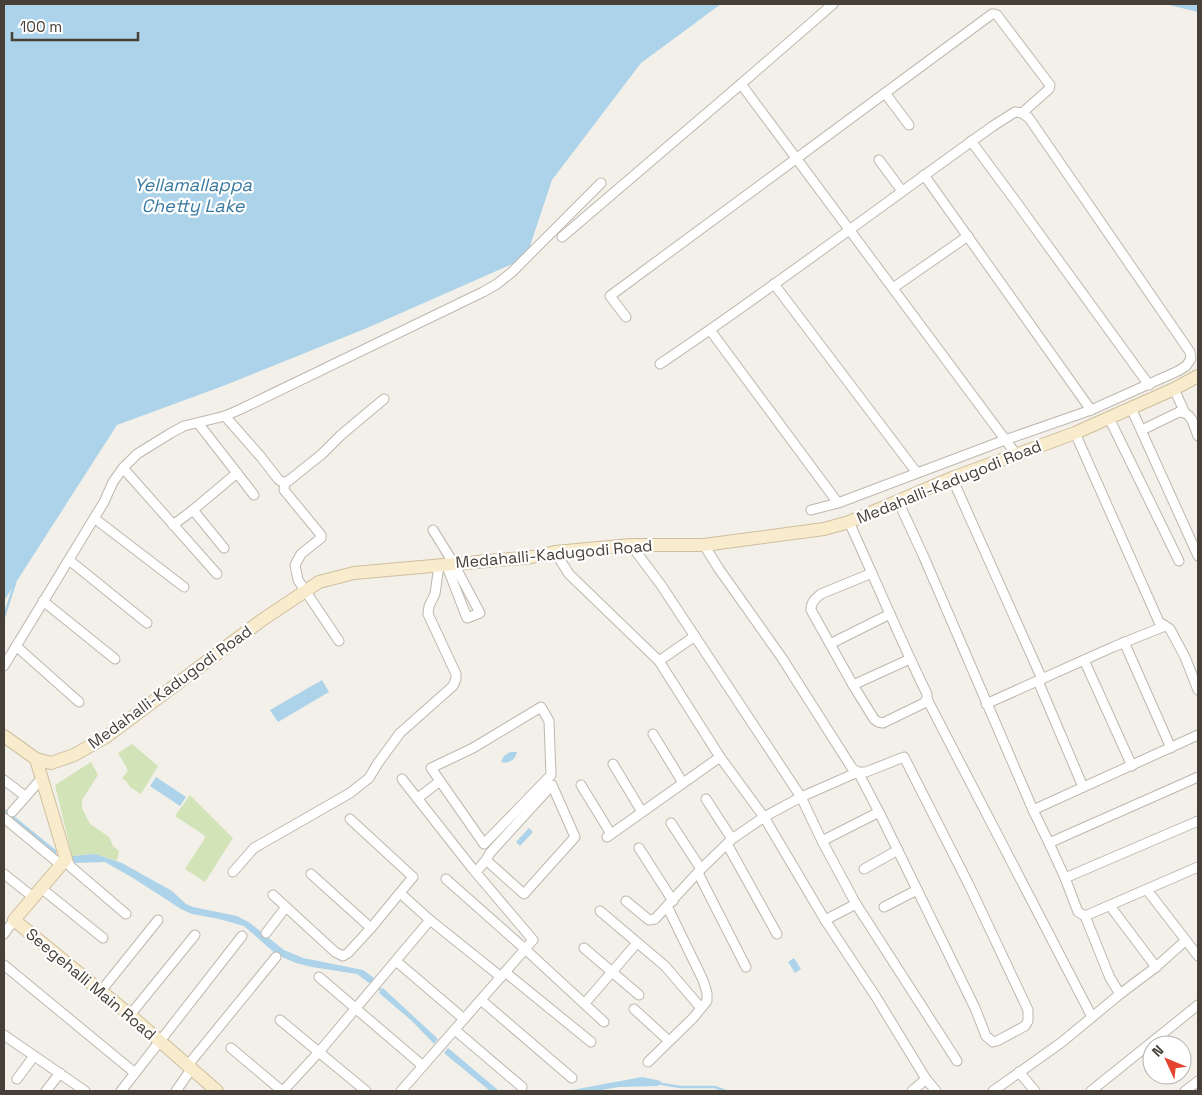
<svg xmlns="http://www.w3.org/2000/svg" width="1202" height="1095" font-family="'Space Grotesk',sans-serif">
  <style>
    .green { fill: #d1e3b7 }
    .water { fill: #acd3e9 }
    .lines { fill: none; stroke-linecap: round; stroke-linejoin: round }
    .stream { stroke: #acd3e9; stroke-width: 2.5 }
    .street-casing { stroke: #beb7ad; stroke-width: 11 }
    .secondary-casing { stroke: #cebf9e; stroke-width: 14 }
    .street { stroke: #fff; stroke-width: 9 }
    .secondary { stroke: #f9eccd; stroke-width: 12 }
    .labels { text-anchor: middle; dominant-baseline: central; stroke-width: 4.5; stroke-linejoin: round; paint-order: stroke }
    .street-label { font-size: 16px; fill: #464038; stroke: #fff }
    .water-label { font-size: 18px; font-style: italic; fill: #3a7aa0; stroke: #fff }
  </style>
  <rect width="100%" height="100%" fill="#f3f0ea"/>
  <g class="green">
    <polygon points="132,744 158,766 141,794 130,787 126,781 122,778 125,775 128,770 118,753"/>
    <polygon points="91,762 98,775 82,800 82,808 90,824 109,837 113,846 119,851 117,861 95,854 72,856 55,785"/>
    <polygon points="190,795 233,838 205,882 185,869 205,838 204,835 175,816"/>
  </g>
  <g class="water">
    <polygon points="4,4 721,4 641,63 552,180 526,258 367,328 223,386 117,425 4,601"/>
    <polygon points="1165,4 1198,4 1198,12"/>
    <polygon points="322,680 329,692 278,722 270,710"/>
    <path d="M510,752H517C515,760 509,764 501,762L504,756Z"/>
    <polygon points="156,777 186,797 180,806 150,786"/>
    <polygon points="4,808 57,851 54,858 4,816"/>
    <polygon points="529,828 533,832 520,846 516,842"/>
    <polygon points="95,854 122,863 172,891 186,904 193,907 237,916 250,923 284,950 303,958 363,970 374,978 369,983 357,974 312,967 296,963 277,955 244,926 219,919 192,914 181,909 133,878 105,862 73,863 70,861 72,856"/>
    <polygon points="794,958 801,969 795,973 788,962"/>
    <polygon points="383,988 438,1039 434,1044 412,1021 379,993"/>
    <polygon points="448,1048 498,1090 502,1091 490,1091 444,1053"/>
    <polygon points="642,1077 661,1081 658,1086 619,1087 596,1091 567,1091"/>
  </g>
  <g class="lines">
    <g class="stream">
      <polyline points="4,617 15,583"/>
      <polyline points="369,979 383,992"/>
      <polyline points="657,1083 680,1087 715,1087 725,1091"/>
    </g>
    <g class="street-casing">
      <g id="street">
        <polyline points="741,84 1016,454"/>
        <polyline points="885,93 909,125"/>
        <polyline points="971,141 1014,199 1149,385"/>
        <polyline points="879,160 902,191"/>
        <polyline points="924,175 1091,410"/>
        <polyline points="562,237 741,84 833,4"/>
        <polyline points="774,284 917,473"/>
        <polyline points="893,288 968,236"/>
        <polyline points="626,317 610,296 992,14 994,14 997,15 1050,85 1049,89 1022,113"/>
        <polyline points="710,330 838,503"/>
        <path d="M660,364C773,288 882,205 993,126L1015,112L1022,113L1029,118L1190,352L1191,359L1186,366L1178,371L1091,410L1005,440L838,503L811,510"/>
        <polyline points="1174,389 1185,413 1189,416 1192,420 1198,436"/>
        <polyline points="1131,408 1198,556"/>
        <polyline points="225,416 261,457 278,479 282,482 287,482 322,454 341,435 384,399"/>
        <polyline points="1109,418 1179,561"/>
        <polyline points="198,423 254,495"/>
        <polyline points="1142,430 1179,412 1185,413"/>
        <polyline points="1075,433 1159,622 1170,629 1185,657 1198,690"/>
        <polyline points="123,468 217,574"/>
        <polyline points="952,478 1042,679"/>
        <polyline points="285,482 284,490 321,535 321,538 301,554 295,565 298,580 339,641"/>
        <polyline points="898,501 923,555 1033,810 1049,843 1065,878 1078,912 1085,916 1198,867"/>
        <polyline points="193,510 224,548"/>
        <polyline points="94,518 184,587"/>
        <path d="M849,522C875,579 899,637 927,694V699L924,703L883,723L878,722L874,719L853,685L811,610C811,602 815,599 821,594L872,573"/>
        <polyline points="173,525 193,510 237,473"/>
        <polyline points="433,530 454,564 480,613 467,618 446,564"/>
        <polyline points="631,545 661,585 801,797 822,841 856,904 957,1061"/>
        <polyline points="555,552 569,574 659,661 720,757 764,817 825,920 876,997 926,1079 936,1091"/>
        <polyline points="69,560 147,623"/>
        <polyline points="43,601 115,659"/>
        <polyline points="1124,642 1171,748"/>
        <polyline points="830,644 890,614"/>
        <polyline points="16,646 79,702"/>
        <polyline points="1084,660 1132,766"/>
        <polyline points="659,661 695,636"/>
        <polyline points="4,666 104,502 113,482 123,468 137,454 171,433 184,426 225,416 241,409 483,292 497,284 512,272 601,183"/>
        <polyline points="1038,681 1083,787"/>
        <polyline points="853,685 910,659"/>
        <polyline points="927,699 1092,1017"/>
        <polyline points="986,704 1113,647 1165,626"/>
        <polyline points="653,734 683,783"/>
        <polyline points="613,764 642,812"/>
        <polyline points="4,780 25,796"/>
        <polyline points="581,785 611,834"/>
        <polyline points="418,798 440,781 431,768 473,748 541,707 549,721 551,775 484,844 440,781"/>
        <polyline points="706,799 732,839"/>
        <polyline points="1033,810 1198,735"/>
        <polyline points="12,812 42,778"/>
        <polyline points="4,818 61,865"/>
        <polyline points="671,823 701,869"/>
        <polyline points="607,837 720,757"/>
        <polyline points="822,841 879,812"/>
        <polyline points="1049,843 1198,777"/>
        <polyline points="727,844 777,934"/>
        <polyline points="639,848 673,901"/>
        <polyline points="66,859 71,867 126,914"/>
        <polyline points="864,869 898,850"/>
        <polyline points="233,872 254,848 350,793 369,778 378,763 400,733 453,686 456,679 456,674 428,614 429,606 435,594 439,565"/>
        <polyline points="476,872 486,860 524,894 575,837 552,785 490,853 486,860"/>
        <polyline points="698,873 746,967"/>
        <polyline points="4,874 33,897"/>
        <polyline points="311,874 371,928"/>
        <polyline points="1065,878 1198,821"/>
        <polyline points="446,879 525,949 604,1022"/>
        <polyline points="41,888 103,938"/>
        <polyline points="1147,890 1198,956"/>
        <polyline points="400,893 430,920 501,977"/>
        <polyline points="273,895 335,952 343,956 348,953 371,928 413,877 350,819"/>
        <polyline points="626,901 649,920 655,919 701,869 732,839 764,817 801,797 858,772 866,772 904,757 969,885 1028,1010 1028,1021 1025,1026 997,1041 993,1042 986,1036 975,1008 879,812 858,772 852,768 782,658 719,569 704,545"/>
        <polyline points="1110,906 1156,967 1120,994"/>
        <polyline points="884,907 917,890"/>
        <polyline points="600,911 665,966 701,1008"/>
        <polyline points="825,920 856,904"/>
        <polyline points="266,933 286,907"/>
        <polyline points="4,934 14,920"/>
        <polyline points="584,948 639,995"/>
        <polyline points="396,961 464,1019"/>
        <polyline points="4,965 135,1073"/>
        <polyline points="1156,967 1185,941"/>
        <polyline points="505,972 591,1042"/>
        <polyline points="319,977 423,1066"/>
        <polyline points="101,991 158,920"/>
        <polyline points="481,1000 572,1078"/>
        <polyline points="585,1003 637,943"/>
        <polyline points="634,1009 669,1041"/>
        <polyline points="130,1015 195,935"/>
        <polyline points="280,1020 366,1091"/>
        <polyline points="455,1030 522,1087"/>
        <polyline points="4,1035 85,1091"/>
        <polyline points="231,1048 282,1091"/>
        <polyline points="648,1062 693,1018 707,1001 707,993 703,980 667,906"/>
        <polyline points="188,1065 276,957"/>
        <polyline points="1019,1072 1035,1091"/>
        <polyline points="17,1079 34,1056"/>
        <polyline points="46,1091 60,1073"/>
        <polyline points="121,1091 242,936"/>
        <polyline points="176,1091 192,1068"/>
        <polyline points="283,1091 319,1052 430,920"/>
        <polyline points="401,1091 533,940 472,868 402,779"/>
        <polyline points="912,1091 926,1079"/>
        <polyline points="993,1091 1062,1042 1120,994 1110,978 1085,916"/>
        <polyline points="1091,1091 1198,1005"/>
        <polyline points="1185,1091 1198,1081"/>
      </g>
    </g>
    <g class="secondary-casing">
      <g id="secondary">
        <polyline points="4,736 36,759 51,763 74,755 106,737 262,620 319,582 354,573 532,557 555,552 631,545 704,545 824,529 849,522 952,478 1075,433 1174,389 1198,376"/>
        <polyline points="36,759 66,859 14,920 130,1015 217,1091"/>
      </g>
    </g>
    <use href="#street" class="street"/>
    <use href="#secondary" class="secondary"/>
  </g>
  <g class="labels">
    <g class="street-label">
      <text transform="translate(949 482) rotate(-22)">Medahalli-Kadugodi Road</text>
      <text transform="translate(554 554) rotate(-5)">Medahalli-Kadugodi Road</text>
      <text transform="translate(170 687) rotate(-36)">Medahalli-Kadugodi Road</text>
      <text transform="translate(91 984) rotate(40)">Seegehalli Main Road</text>
    </g>
    <g class="water-label">
      <text x="193" y="184">Yellamallappa<tspan x="193" dy="21">Chetty Lake</tspan></text>
    </g>
  </g>
  <rect width="1202" height="1095" fill="none" stroke="#464038" stroke-width="10"/>
  <g transform="translate(1167 1060) rotate(314)"><circle r="24" fill="#ffffff" stroke="#b5b3af"/>
  <path d="M0-4L9 19L0 12L-9 19Z" fill="#e44330"/>
  <text y="-8" font-size="14" font-weight="bold" text-anchor="middle" fill="#464038">N</text>
  </g>
  <path d="M12 32v8h126v-8" fill="none" stroke="#464038" stroke-width="2.5"/>
  <text x="20" y="32" font-size="15" fill="#464038" stroke="#ffffff" stroke-width="4" paint-order="stroke">100 m</text>
</svg>
